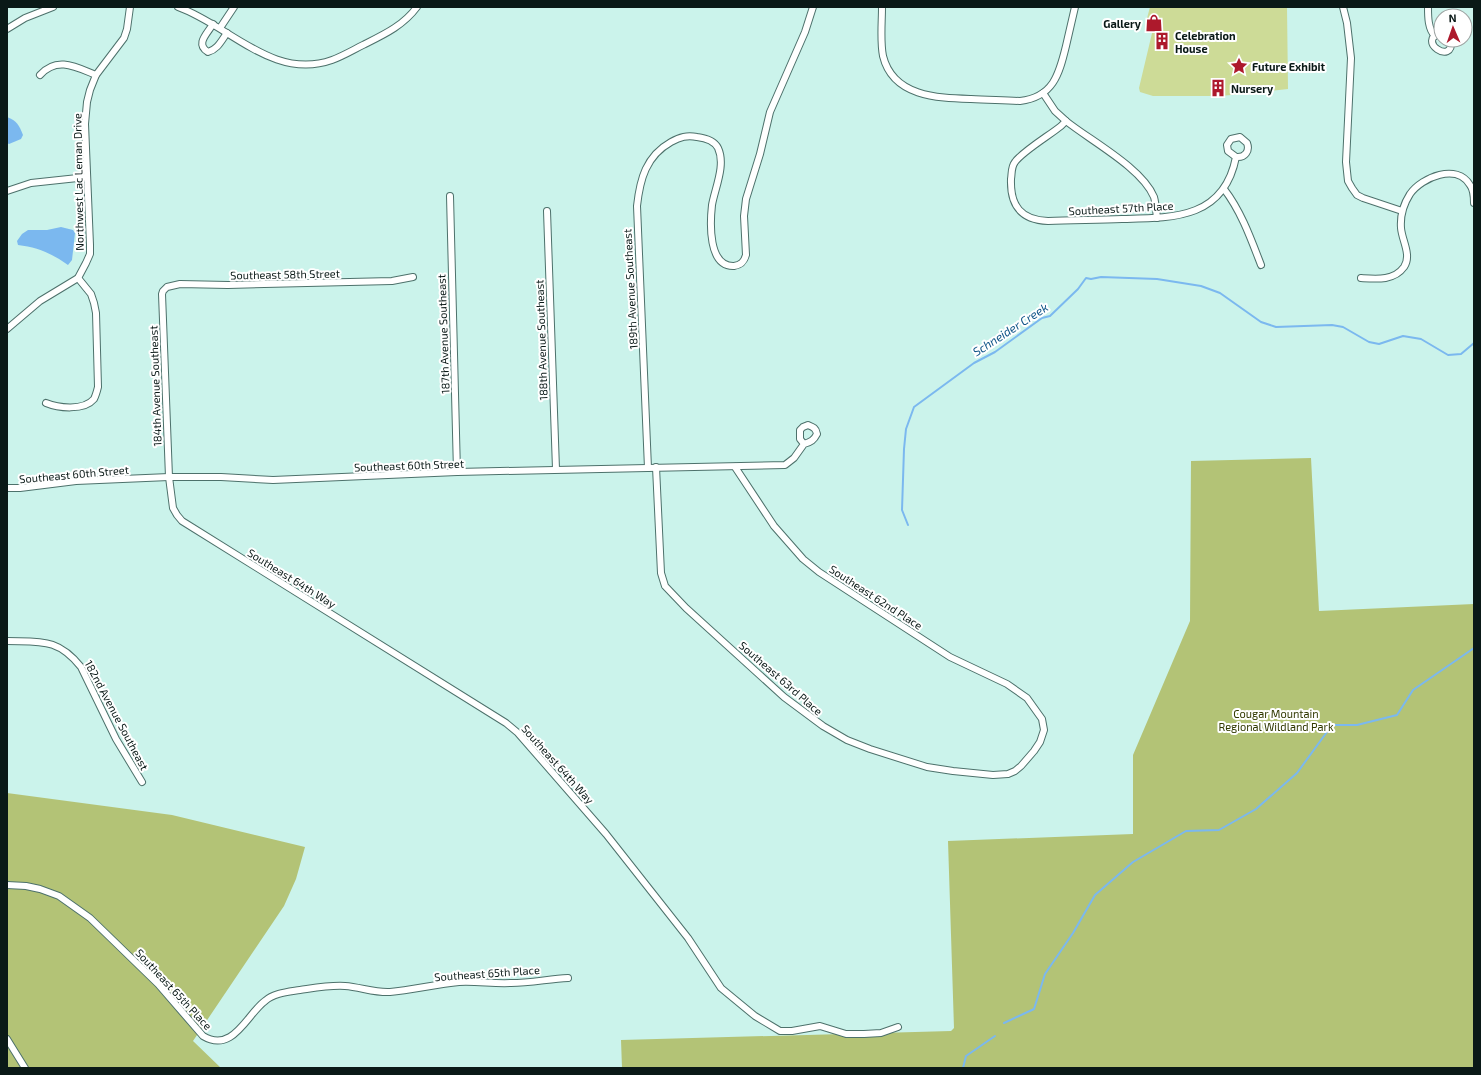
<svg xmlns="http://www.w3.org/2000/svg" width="1481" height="1075" font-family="'Exo 2',sans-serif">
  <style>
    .green { fill: #cddb97 }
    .forest { fill: #b3c376 }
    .water { fill: #7bb8ef }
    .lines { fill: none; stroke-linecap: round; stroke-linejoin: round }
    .stream { stroke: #7bb8ef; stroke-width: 2 }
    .minor-casing { stroke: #4d716b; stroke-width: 8 }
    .minor { stroke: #fff; stroke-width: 6 }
    .labels { text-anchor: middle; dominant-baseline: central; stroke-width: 4; stroke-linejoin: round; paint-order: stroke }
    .poi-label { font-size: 11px; font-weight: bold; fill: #0a1917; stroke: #fff; text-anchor: start }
    .street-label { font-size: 11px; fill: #0a1917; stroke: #fff }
    .park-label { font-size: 11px; fill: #313900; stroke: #fff }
    .water-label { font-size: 12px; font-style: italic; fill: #0f5487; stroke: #fff }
  </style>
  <rect width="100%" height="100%" fill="#cbf3eb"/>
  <polygon class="green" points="1150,7 1287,7 1288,89 1221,96 1153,96 1140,92 1139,88 1153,29 1145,26"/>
  <g class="forest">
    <polygon points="1311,458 1319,611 1474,604 1474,1068 622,1068 621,1040 951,1031 954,1028 948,841 1133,834 1133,755 1190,621 1191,461"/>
    <polygon points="7,793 172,815 305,847 296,879 284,906 193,1041 221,1068 7,1068"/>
  </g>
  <g class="water">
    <path d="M7,117C17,121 19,125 23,135L21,139L9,144L7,143Z"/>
    <path d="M61,227L73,230L75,233L72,260L68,265C53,254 37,247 18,245L17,241L22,234L28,230H47Z"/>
  </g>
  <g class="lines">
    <g class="stream">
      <polyline points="908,525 902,510 904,449 906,429 914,407 974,363 995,352 1042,318 1050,316 1078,289 1086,278 1091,279 1101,277 1157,279 1201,286 1220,293 1261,322 1276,327 1332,325 1343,327 1369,342 1379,344 1403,336 1421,339 1448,355 1461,354 1474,343"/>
      <polyline points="1004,1023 1034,1009 1045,974 1073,933 1095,895 1133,862 1186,831 1219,830 1256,809 1297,773 1332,725 1357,725 1397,715 1413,690 1474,648"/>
      <polyline points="963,1068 966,1056 995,1036"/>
    </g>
    <g class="minor-casing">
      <g id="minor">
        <path d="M178,7C229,25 273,81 332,60C343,56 353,50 363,45C383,35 403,26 417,7"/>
        <path d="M882,7C882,23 880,41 883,56C893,97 938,98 971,99C988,100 1004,100 1020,101C1053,97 1059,75 1066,46C1069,33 1072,20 1075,7"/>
        <polyline points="1343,7 1347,23 1351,58 1346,162 1348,181 1352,188 1357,195 1363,198 1402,211"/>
        <path d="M1428,7C1428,17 1428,29 1435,36"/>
        <path d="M213,24C207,34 195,44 208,52C218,49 221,41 227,33"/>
        <polyline points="220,28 234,7"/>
        <polyline points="7,29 25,18 53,7"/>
        <path d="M1441,33C1415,40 1454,67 1451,40"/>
        <path d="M40,75C57,56 76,67 96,75"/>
        <path d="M1043,93L1055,111L1066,121C1091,141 1142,168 1154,197C1156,204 1156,211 1157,218"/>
        <path d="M1066,121L1061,126C1050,135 1023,151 1015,162C1011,167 1012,173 1011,179C1010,206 1021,220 1048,221C1072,220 1097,220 1122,219C1173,218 1224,219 1236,157L1228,151L1227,145L1231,139L1240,137L1247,143C1250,151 1245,158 1236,157"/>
        <path d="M1224,189C1241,211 1251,239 1261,265"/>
        <polyline points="7,191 31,183 87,177"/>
        <polyline points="450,196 457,472"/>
        <polyline points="547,211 556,469"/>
        <polyline points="413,277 392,281 228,285 180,284 167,287 163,291 162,294 169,477 173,508 177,515 182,521 506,723 518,733 606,834 688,938 721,988 755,1016 780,1031 792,1031 820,1026 846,1034 864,1034 881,1033 898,1027"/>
        <path d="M1361,278C1376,279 1394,281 1404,267C1412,255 1402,241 1401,228C1400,215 1403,205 1410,194C1422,177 1457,163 1470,185C1474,190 1474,197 1474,203"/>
        <polyline points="7,329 40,301 78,278 86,263 90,254 90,245 85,124 87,102 90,90 96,75 124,38 127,29 130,7"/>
        <path d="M46,403C58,408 84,411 94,399C96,395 97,391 98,387L96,313L94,303L91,294L78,278"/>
        <polyline points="656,467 661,573 665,586 686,608 784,697 823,726 847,740 870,749 927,767 953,771 993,775 1008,774 1015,771 1021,766 1034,751 1040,742 1044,730 1042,719 1027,698 1007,684 950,657 819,572 803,559 774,526 735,467"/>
        <path d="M648,468L637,206C640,179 646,156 671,142C680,137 687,135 697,137C705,138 714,140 718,148C726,165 715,188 712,205C710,223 708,267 734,266C741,265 744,262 746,255L744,216L746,199L760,154L770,112L805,32L813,7"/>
        <path d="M7,488H20L76,481L169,477H221L273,480L457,472L785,465L794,458L804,444C811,442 814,440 817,434C816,428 813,427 808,425L803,427L800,430V439L804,444"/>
        <path d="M7,641C41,642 58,638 81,667L116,739L142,782"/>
        <path d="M7,885L26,886L40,889L59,896L90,918L158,984L203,1036C233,1054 247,1014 265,1001C274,993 288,992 300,990C314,988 330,985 345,986C360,987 375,993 390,992C413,990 436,984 459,982C477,981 494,984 511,983C530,983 549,979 568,978"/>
        <polyline points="7,1039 25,1068"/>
      </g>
    </g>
    <use href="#minor" class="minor"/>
  </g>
  <defs>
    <g id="shop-bare" transform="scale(1.38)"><path d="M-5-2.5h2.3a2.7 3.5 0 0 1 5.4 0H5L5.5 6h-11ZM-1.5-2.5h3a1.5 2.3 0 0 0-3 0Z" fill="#ad192c" stroke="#fff" stroke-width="2.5" paint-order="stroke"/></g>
    <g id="building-bare" transform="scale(1.38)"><path d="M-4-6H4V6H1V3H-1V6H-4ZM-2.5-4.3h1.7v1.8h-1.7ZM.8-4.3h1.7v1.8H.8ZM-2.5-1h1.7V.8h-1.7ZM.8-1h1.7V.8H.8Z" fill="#ad192c" stroke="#fff" stroke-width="2.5" paint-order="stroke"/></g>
    <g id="sight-bare" transform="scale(1.38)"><path d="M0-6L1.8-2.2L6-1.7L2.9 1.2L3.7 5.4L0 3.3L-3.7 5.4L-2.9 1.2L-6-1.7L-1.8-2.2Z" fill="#ad192c" stroke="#fff" stroke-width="2.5" paint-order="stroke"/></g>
  </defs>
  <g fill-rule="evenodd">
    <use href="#shop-bare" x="1154" y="23"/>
    <use href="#building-bare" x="1162" y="41"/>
    <use href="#sight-bare" x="1239" y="66"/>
    <use href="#building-bare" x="1218" y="88"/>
  </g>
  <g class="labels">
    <g class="poi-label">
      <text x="1141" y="23" text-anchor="end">Gallery</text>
      <text x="1175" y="35">Celebration<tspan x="1175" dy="13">House</tspan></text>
      <text x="1252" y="66">Future Exhibit</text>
      <text x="1231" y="88">Nursery</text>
    </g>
    <g class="street-label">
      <text transform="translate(78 182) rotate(-91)">Northwest Lac Leman Drive</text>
      <text transform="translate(1121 208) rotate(-3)">Southeast 57th Place</text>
      <text transform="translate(285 274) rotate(-1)">Southeast 58th Street</text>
      <text transform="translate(630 289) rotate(-93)">189th Avenue Southeast</text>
      <text transform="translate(443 334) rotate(-92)">187th Avenue Southeast</text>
      <text transform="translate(541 340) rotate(-92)">188th Avenue Southeast</text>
      <text transform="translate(155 386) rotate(-92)">184th Avenue Southeast</text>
      <text transform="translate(409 465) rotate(-2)">Southeast 60th Street</text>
      <text transform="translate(74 474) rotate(-5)">Southeast 60th Street</text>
      <text transform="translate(292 578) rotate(32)">Southeast 64th Way</text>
      <text transform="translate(876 597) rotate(33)">Southeast 62nd Place</text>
      <text transform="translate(781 678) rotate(41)">Southeast 63rd Place</text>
      <text transform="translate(117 715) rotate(62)">182nd Avenue Southeast</text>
      <text transform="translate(558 764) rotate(48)">Southeast 64th Way</text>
      <text transform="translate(487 973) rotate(-4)">Southeast 65th Place</text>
      <text transform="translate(174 989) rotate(47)">Southeast 65th Place</text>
    </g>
    <g class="park-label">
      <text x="1276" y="713">Cougar Mountain<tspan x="1276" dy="13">Regional Wildland Park</tspan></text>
    </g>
    <g class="water-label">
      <text transform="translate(1010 329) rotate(-33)">Schneider Creek</text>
    </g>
  </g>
  <rect width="1481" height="1075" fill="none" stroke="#0a1917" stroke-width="16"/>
  <g transform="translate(1453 28) rotate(358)"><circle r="19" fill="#ffffff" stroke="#9da3a2"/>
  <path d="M0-3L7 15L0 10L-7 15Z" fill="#ad192c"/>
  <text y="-6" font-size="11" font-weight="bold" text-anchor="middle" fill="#0a1917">N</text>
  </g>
</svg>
